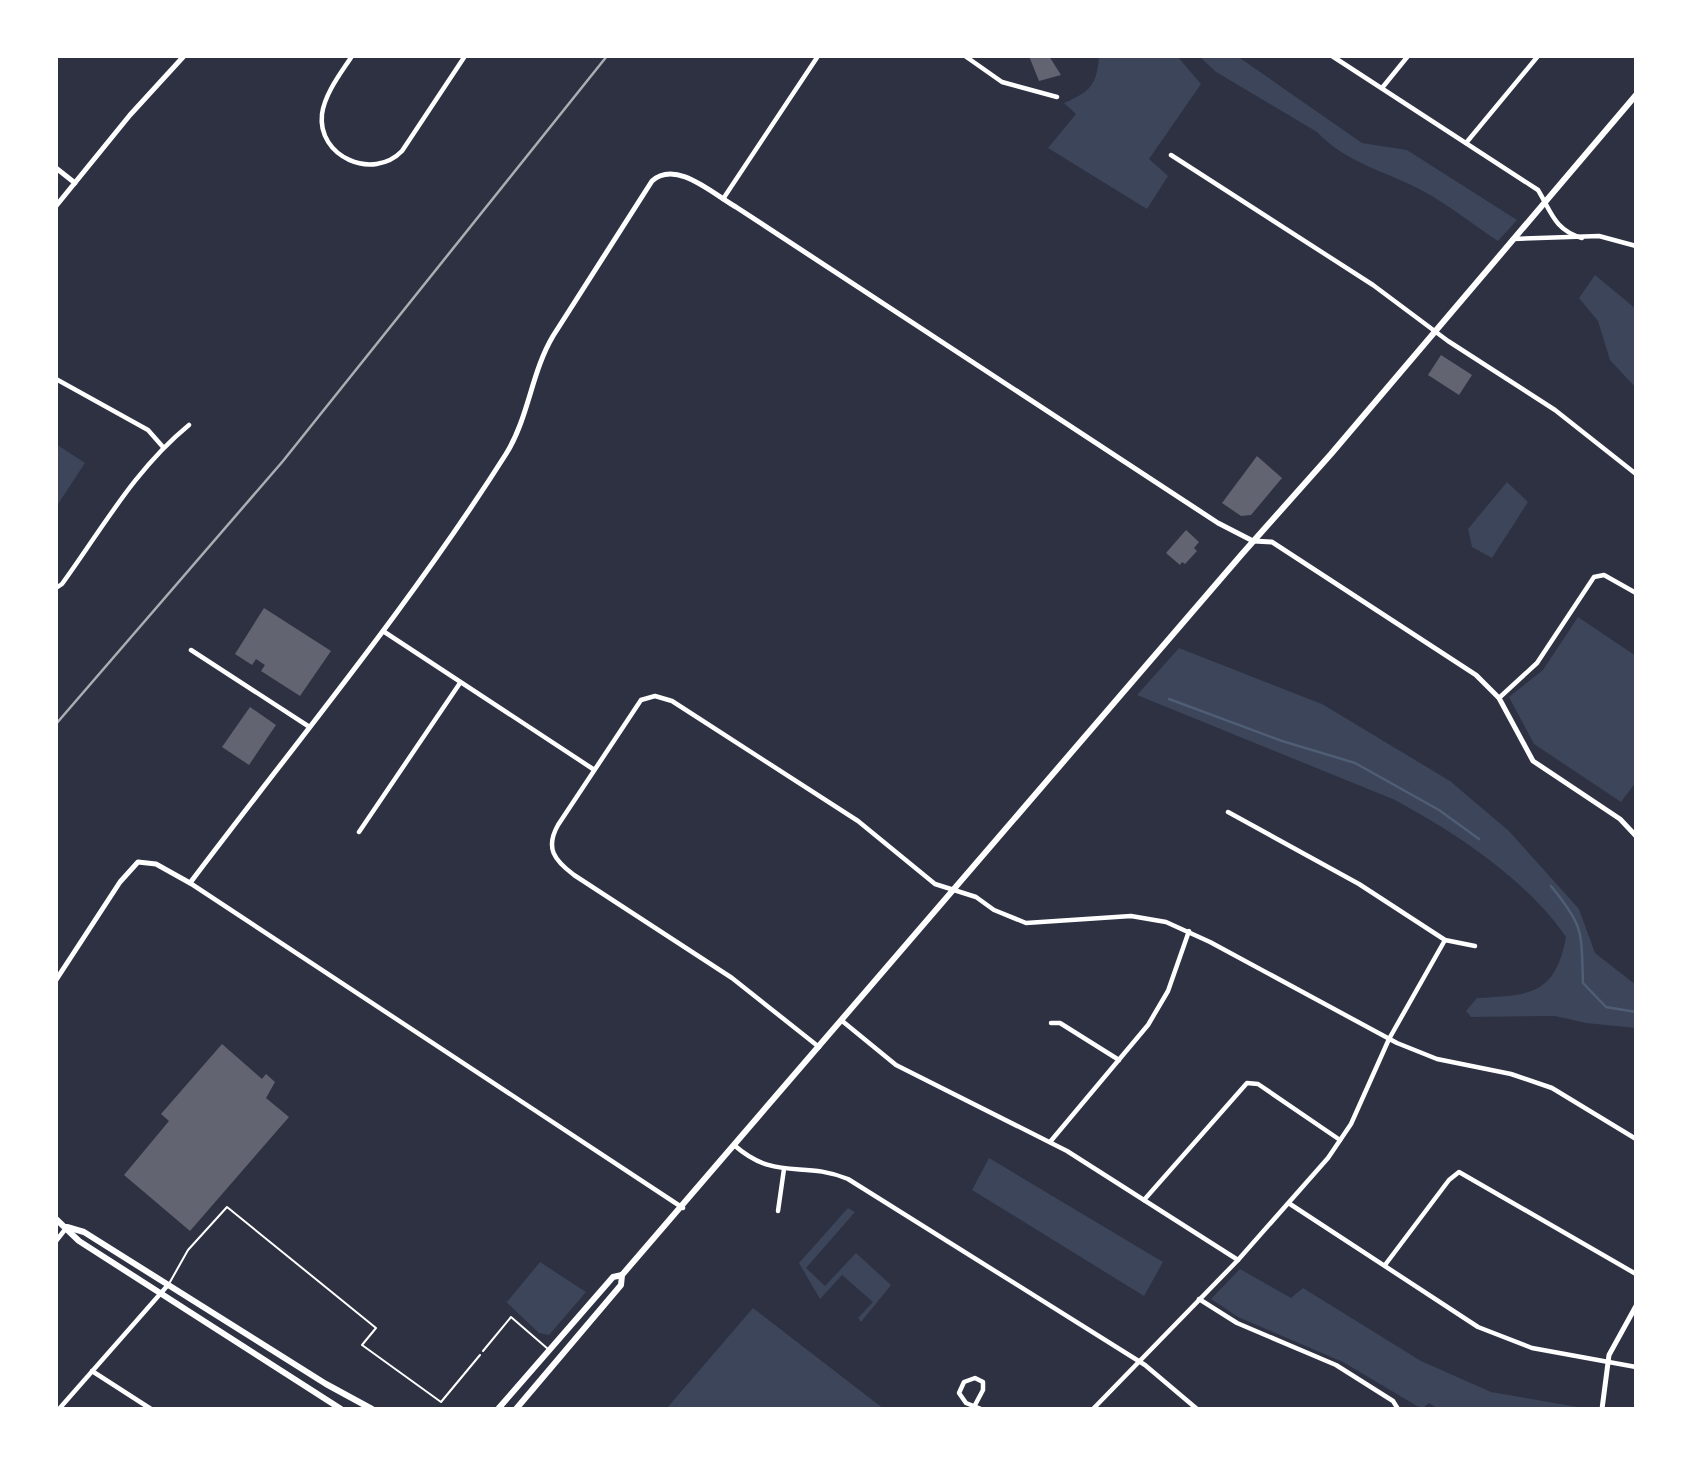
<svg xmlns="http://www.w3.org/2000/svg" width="1692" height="1465" font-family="'IBM Plex Sans',sans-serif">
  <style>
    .green { fill: #3c4559 }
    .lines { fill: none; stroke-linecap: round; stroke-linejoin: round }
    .stream { stroke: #4f5d75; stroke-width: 2.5 }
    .building { fill: #626471 }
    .service { stroke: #fff; stroke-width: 2 }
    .minor { stroke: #fff; stroke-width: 4.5 }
    .tertiary { stroke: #fff; stroke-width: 5 }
    .secondary { stroke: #fff; stroke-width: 6 }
    .rail { stroke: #abadb3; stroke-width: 2.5 }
  </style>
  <rect width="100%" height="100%" fill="#2d3142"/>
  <g class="green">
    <path d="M1099,56H1177L1201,84L1149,159L1168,176L1147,209L1048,148L1076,114L1064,103C1090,92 1097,85 1099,56Z"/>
    <path d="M1199,56H1237L1362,143L1407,150L1517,220L1498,241C1473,225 1448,204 1421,190C1385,171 1346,163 1317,132L1216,72Z"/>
    <polygon points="1595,275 1636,309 1636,388 1610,360 1598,321 1579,298"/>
    <polygon points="56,444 85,463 56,507"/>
    <polygon points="1507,482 1528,502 1492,558 1472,547 1468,529"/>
    <polygon points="1578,617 1636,656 1636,782 1621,802 1534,744 1509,697 1543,670"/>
    <path d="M1179,648L1322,704L1450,781L1509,831L1579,909L1595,953L1636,985V1028L1586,1023L1555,1016L1471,1017L1466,1011L1477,998C1529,995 1555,996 1566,937C1525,878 1457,834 1395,800L1137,695Z"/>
    <polygon points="989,1158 1163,1262 1144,1296 972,1190"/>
    <polygon points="848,1208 855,1212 806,1268 825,1286 856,1253 891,1285 861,1322 858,1318 873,1302 842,1275 820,1299 799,1263"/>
    <polygon points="540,1262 586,1292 549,1335 539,1333 503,1299 507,1302"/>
    <polygon points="1240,1269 1291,1298 1303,1288 1421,1361 1491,1392 1589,1409 1438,1409 1429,1403 1422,1409 1343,1362 1238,1317 1211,1299"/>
    <polygon points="753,1308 884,1409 667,1408"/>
  </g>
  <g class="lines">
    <g class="stream">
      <polyline points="1169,699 1282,741 1355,763 1439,810 1479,839"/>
      <path d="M1551,886C1585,928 1581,931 1583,983L1606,1007L1636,1012"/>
    </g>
  </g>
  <g class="building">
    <polygon points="1029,56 1049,56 1061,75 1039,81"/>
    <polygon points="1441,355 1472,375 1459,395 1428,375"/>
    <polygon points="1257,456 1282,478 1251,515 1241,516 1222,503"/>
    <polygon points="1186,530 1199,542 1194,548 1197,551 1185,564 1182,562 1180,565 1166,553"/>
    <polygon points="264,608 331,651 300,696 261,671 265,665 256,659 252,665 235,654"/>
    <polygon points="250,707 276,725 249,765 222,747"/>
    <polygon points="222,1044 262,1079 266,1074 275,1082 266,1098 289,1117 190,1231 124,1175 169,1121 161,1114"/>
  </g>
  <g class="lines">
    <g class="service">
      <polyline points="170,1282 188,1250 227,1207 376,1328 362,1345 441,1402 480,1355"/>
      <polyline points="483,1351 511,1317 548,1349"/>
    </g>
    <g class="minor">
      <path d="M352,56C341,73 325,93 322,114C317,157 373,181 402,151L465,56"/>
      <polyline points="965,56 1002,82 1057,97"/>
      <path d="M1332,56L1538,190C1551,211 1554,230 1582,238"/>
      <polyline points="1382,88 1408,56"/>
      <polyline points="1466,143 1538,56"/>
      <polyline points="1171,155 1373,285 1448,341 1555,410 1636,474"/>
      <polyline points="723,199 818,56"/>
      <polyline points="1513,239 1599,236 1636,246"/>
      <polyline points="56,379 148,430 163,447"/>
      <path d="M56,588L62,584C102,529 135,469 189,425"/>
      <polyline points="383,631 593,769"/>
      <polyline points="191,650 308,726"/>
      <polyline points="1499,698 1537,663 1594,577 1604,575 1636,593"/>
      <polyline points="1228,812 1359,884 1445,940 1475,946"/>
      <polyline points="359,832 460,683"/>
      <polyline points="190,883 683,1208"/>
      <polyline points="841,1020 896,1065 1067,1151 1238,1260"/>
      <polyline points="1051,1023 1060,1023 1119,1060"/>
      <path d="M819,1047L732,978L574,875C554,860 545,848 558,825L641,700L655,696L672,701L858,821L935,884L976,897L994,910L1026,923L1131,916L1166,922L1210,942L1397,1043L1437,1059L1511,1074L1552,1088L1636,1139"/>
      <polyline points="1050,1142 1148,1025 1168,991 1189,931"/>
      <path d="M734,1145C776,1182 802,1160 848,1179L1145,1365L1197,1409"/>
      <polyline points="1144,1200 1247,1083 1258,1084 1340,1140"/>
      <polyline points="1290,1204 1478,1327 1532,1348 1636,1367"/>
      <polyline points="778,1211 784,1169"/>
      <polyline points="56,1241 67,1227"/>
      <polyline points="1385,1265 1449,1180 1459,1172 1636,1274"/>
      <polyline points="1199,1299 1237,1323 1336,1365 1393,1401 1398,1409"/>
      <polyline points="92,1371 151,1409"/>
      <polyline points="975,1405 983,1390 983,1382 975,1378 964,1382 959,1393 966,1403 981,1409"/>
      <polyline points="59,1409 168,1285"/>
      <polyline points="1093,1409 1238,1260 1328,1158 1351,1124 1389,1039 1445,940"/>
    </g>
    <g class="tertiary">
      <polyline points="56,168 75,183"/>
      <polyline points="56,206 130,115 184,56"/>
      <path d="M56,980L120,882L138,862L156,864L190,883C297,741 411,604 506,454C529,417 531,373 553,336L652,181C676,159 713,194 736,207L1218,523L1253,541L1272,542L1476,675L1499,698L1533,761L1620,819L1636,836"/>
      <polyline points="1602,1409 1609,1355 1636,1306"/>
    </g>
    <g class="secondary">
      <polyline points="56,1219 79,1241 341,1409"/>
      <polyline points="67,1227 84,1232 326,1384 372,1409"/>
      <polyline points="498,1409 613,1277 622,1275"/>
      <polyline points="516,1409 621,1285 622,1275 1242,554 1331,454 1636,95"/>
    </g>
    <polyline class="rail" points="56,724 283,461 607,56"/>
  </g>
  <rect width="1692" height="1465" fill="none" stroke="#ffffff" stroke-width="116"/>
</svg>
